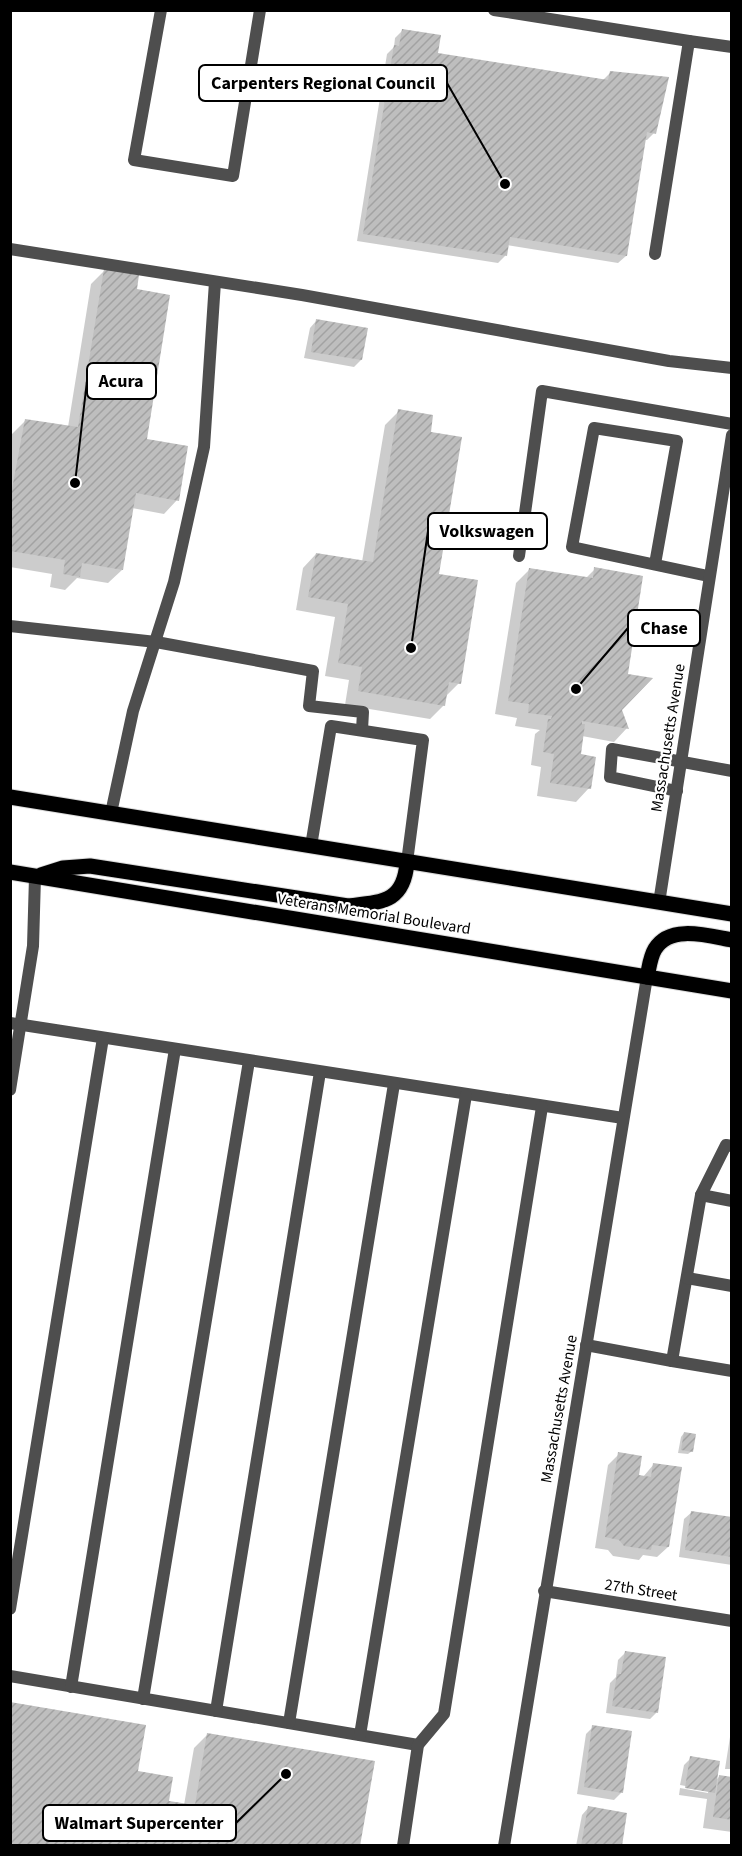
<svg xmlns="http://www.w3.org/2000/svg" width="742" height="1856" font-family="'Source Sans 3',sans-serif">
  <style>
    .shadow { fill: #0003 }
    .building { fill: url(#building-hatch) }
    .lines { fill: none; stroke-linecap: round; stroke-linejoin: round }
    .primary-casing { stroke: #dbdbdb; stroke-width: 17 }
    .lane { stroke: #4e4e4e; stroke-width: 12 }
    .street { stroke: #4e4e4e; stroke-width: 12 }
    .primary { stroke: #000; stroke-width: 15 }
    .labels { text-anchor: middle; dominant-baseline: central; stroke-width: 4.5; stroke-linejoin: round; paint-order: stroke }
    .street-label { font-size: 16px; fill: #000; stroke: #fff }
    .leader { fill: none; stroke: #000; stroke-width: 2 }
    .callout-dot { fill: #000; stroke: #fff; stroke-width: 2 }
    .callout { fill: #fff; stroke: #000; stroke-width: 2 }
    .callout-label { font-size: 18px; text-anchor: middle; font-weight: bold; fill: #000 }
  </style>
  <defs>
    <pattern id="building-hatch" width="6" height="6" patternUnits="userSpaceOnUse" patternTransform="scale(1.5)"><rect width="6" height="6" fill="#bebebe"/><path d="M-1 1l2-2M0 6l6-6M5 7l2-2" fill="none" stroke="#a2a2a2"/></pattern>
  </defs>
  <rect width="100%" height="100%" fill="#fff"/>
  <g class="shadow">
    <polygon points="403,30 436,54 603,80 610,73 654,133 647,140 645,140 626,256 618,263 507,245 505,256 498,263 357,241 387,54 394,47 395,38"/>
    <polygon points="104,271 135,291 145,441 177,500 164,514 132,508 122,570 108,583 77,578 65,590 50,587 52,574 10,567 10,441 12,434 25,421 68,427 91,284"/>
    <polygon points="317,320 361,360 354,367 304,358 310,328"/>
    <polygon points="399,411 429,433 438,575 459,683 445,697 444,705 430,719 345,705 349,680 325,676 335,617 296,610 303,568 316,554 362,562 385,425"/>
    <polygon points="595,569 620,710 627,728 614,742 582,736 579,756 589,788 576,802 537,796 541,767 531,765 535,734 540,730 515,726 517,718 495,714 516,583 529,570 586,578"/>
    <polygon points="684,1433 692,1451 688,1454 678,1453 681,1437"/>
    <polygon points="619,1454 637,1476 643,1477 654,1464 668,1547 657,1557 643,1555 639,1560 613,1556 608,1550 595,1548 608,1465"/>
    <polygon points="692,1512 732,1519 732,1565 679,1557 684,1519"/>
    <polygon points="626,1652 657,1712 650,1719 606,1713 610,1683 616,1677 618,1660"/>
    <polygon points="732,1724 732,1769 725,1769"/>
    <polygon points="593,1727 622,1792 614,1800 577,1794 586,1734"/>
    <polygon points="208,1734 359,1846 10,1846 136,1772 168,1802 184,1805 194,1748"/>
    <polygon points="691,1758 716,1780 720,1776 730,1778 732,1770 732,1832 703,1828 707,1799 679,1795 680,1788 708,1793 708,1790 680,1785 684,1765"/>
    <polygon points="589,1807 620,1846 576,1846 582,1815"/>
  </g>
  <g class="building">
    <polygon points="402,29 441,35 438,53 608,80 610,71 669,77 656,134 647,132 627,256 510,237 507,256 363,234 394,45 399,46"/>
    <polygon points="104,269 139,275 137,289 170,295 147,439 188,446 179,501 136,493 123,570 82,563 80,577 63,574 65,560 10,551 10,500 25,419 78,427"/>
    <polygon points="316,319 368,328 362,360 311,352"/>
    <polygon points="398,409 433,415 431,432 462,437 439,574 478,580 461,684 449,682 445,706 358,691 362,667 338,663 348,604 308,597 316,553 373,562"/>
    <polygon points="594,567 643,576 628,674 653,678 622,710 629,729 582,721 582,724 585,724 581,754 596,757 591,789 550,783 554,754 543,752 548,719 551,719 552,716 528,713 529,704 508,701 529,568 593,578"/>
    <polygon points="684,1432 696,1434 693,1452 681,1450"/>
    <polygon points="618,1452 642,1456 639,1475 651,1477 653,1463 682,1467 669,1547 652,1545 651,1550 624,1546 619,1540 605,1537"/>
    <polygon points="691,1511 732,1517 732,1557 685,1550"/>
    <polygon points="625,1651 666,1657 658,1713 612,1706 617,1674 621,1674"/>
    <polygon points="10,1702 146,1725 138,1771 173,1777 169,1801 195,1805 207,1733 375,1761 360,1846 10,1846"/>
    <polygon points="592,1725 632,1731 623,1793 584,1787"/>
    <polygon points="690,1756 720,1761 715,1793 685,1788"/>
    <polygon points="719,1775 732,1777 732,1820 713,1817"/>
    <polygon points="588,1806 627,1813 622,1846 581,1846"/>
  </g>
  <g class="lines">
    <g class="primary-casing">
      <g id="primary">
        <polyline points="10,797 732,914"/>
        <polyline points="10,872 732,991"/>
        <path d="M41,875L63,868L90,866L348,906C383,902 404,902 407,862"/>
        <path d="M647,977C649,969 650,957 655,949C670,924 709,936 732,940"/>
      </g>
    </g>
    <g class="lane">
      <polyline points="161,10 134,160 233,176 260,10"/>
      <polyline points="494,10 689,41"/>
      <polyline points="10,249 302,295 669,361 732,368"/>
      <polyline points="655,254 689,41 732,47"/>
      <polyline points="519,556 542,391 732,424"/>
      <polyline points="655,564 677,441 594,428 572,547 708,576"/>
      <polyline points="10,626 156,642 313,671 309,706 363,712 362,730"/>
      <polyline points="677,791 610,777 612,749 732,771"/>
      <polyline points="111,813 133,711 174,582 204,447 215,282"/>
      <polyline points="311,846 331,726 423,740 407,862"/>
      <polyline points="10,1023 623,1118"/>
      <polyline points="10,1090 33,946 35,877"/>
      <polyline points="732,1146 726,1145 701,1195 672,1361 732,1371"/>
      <polyline points="701,1195 732,1201"/>
      <polyline points="687,1278 732,1286"/>
      <polyline points="586,1345 672,1361"/>
      <polyline points="10,1609 103,1038"/>
      <polyline points="10,1676 418,1745"/>
      <polyline points="71,1687 175,1049"/>
      <polyline points="143,1699 249,1061"/>
      <polyline points="216,1711 320,1072"/>
      <polyline points="289,1723 394,1084"/>
      <polyline points="360,1735 466,1095"/>
      <polyline points="403,1846 418,1745 444,1714 542,1107"/>
    </g>
    <g class="street">
      <polyline points="659,903 732,435"/>
      <polyline points="544,1591 732,1621"/>
      <polyline points="504,1846 647,977"/>
    </g>
    <use href="#primary" class="primary"/>
  </g>
  <g class="labels">
    <g class="street-label">
      <text transform="translate(668 738) rotate(-81)">Massachusetts Avenue</text>
      <text transform="translate(374 914) rotate(9)">Veterans Memorial Boulevard</text>
      <text transform="translate(559 1409) rotate(-80)">Massachusetts Avenue</text>
      <text transform="translate(641 1590) rotate(9)">27th Street</text>
    </g>
  </g>
  <path class="leader" d="M505 184L447 83M75 483L87 381M411 648L428 531M576 689L628 628M286 1774L236 1823"/>
  <g class="callout-dot">
    <circle cx="505" cy="184" r="6"/>
    <circle cx="75" cy="483" r="6"/>
    <circle cx="411" cy="648" r="6"/>
    <circle cx="576" cy="689" r="6"/>
    <circle cx="286" cy="1774" r="6"/>
  </g>
  <g class="callout">
    <rect x="199" y="65" width="248" height="36" rx="6"/>
    <rect x="87" y="363" width="69" height="36" rx="6"/>
    <rect x="428" y="513" width="119" height="36" rx="6"/>
    <rect x="628" y="610" width="72" height="36" rx="6"/>
    <rect x="43" y="1805" width="193" height="36" rx="6"/>
  </g>
  <g class="callout-label">
    <text x="323" y="89">Carpenters Regional Council</text>
    <text x="121" y="387">Acura</text>
    <text x="487" y="537">Volkswagen</text>
    <text x="664" y="634">Chase</text>
    <text x="139" y="1829">Walmart Supercenter</text>
  </g>
  <rect width="742" height="1856" fill="none" stroke="#000000" stroke-width="24"/>
</svg>
